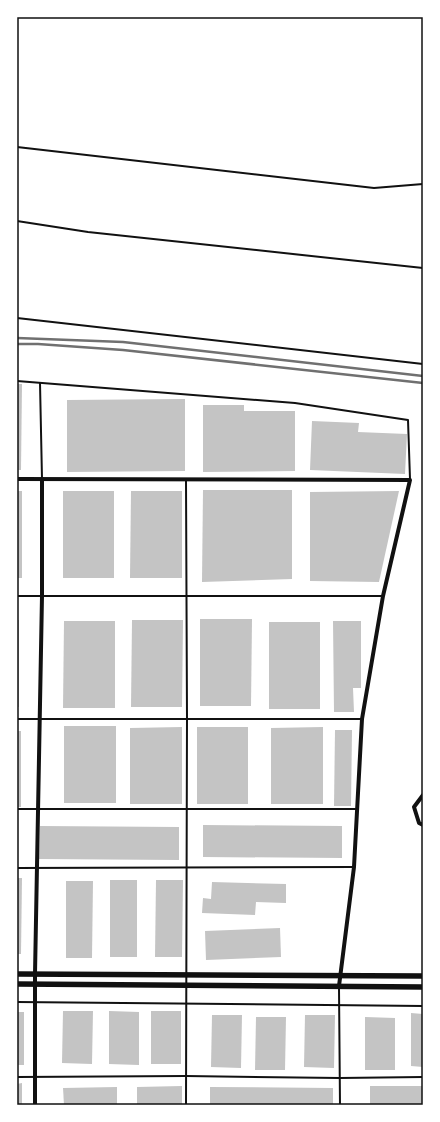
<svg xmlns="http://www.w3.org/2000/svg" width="440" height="1122" font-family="Quicksand,sans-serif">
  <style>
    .building { fill: #c4c4c4 }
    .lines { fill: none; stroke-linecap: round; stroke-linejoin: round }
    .service { stroke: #111; stroke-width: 2 }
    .minor { stroke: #111; stroke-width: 4 }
    .secondary { stroke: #111; stroke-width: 5.5 }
    .rail { stroke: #707070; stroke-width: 2.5 }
    .neatline { fill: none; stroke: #111; stroke-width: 1.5 }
  </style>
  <rect width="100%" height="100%" fill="#fff"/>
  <g class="building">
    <polygon points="17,384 22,384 21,470 17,470"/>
    <polygon points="185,399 185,471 67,472 67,400"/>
    <polygon points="203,405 244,405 244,411 295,411 295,471 203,472"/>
    <polygon points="312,421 359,423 358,432 407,434 405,474 310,470"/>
    <polygon points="203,490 292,490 292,579 202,582"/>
    <rect x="17" y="491" width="5" height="87"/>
    <rect x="63" y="491" width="51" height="87"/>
    <polygon points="131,491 182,491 182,578 130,578"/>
    <polygon points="399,491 379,582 310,581 310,492"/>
    <polygon points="200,619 252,619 251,706 200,706"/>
    <rect x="17" y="620" width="2" height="87"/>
    <polygon points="132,620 183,620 182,707 131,707"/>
    <polygon points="64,621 115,621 115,708 63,708"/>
    <polygon points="333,621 361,621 361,688 353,688 354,712 334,712"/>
    <rect x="269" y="622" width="51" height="87"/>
    <rect x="64" y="726" width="52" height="77"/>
    <polygon points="182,727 182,804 130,804 130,728"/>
    <rect x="197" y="727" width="51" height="77"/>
    <polygon points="323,727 323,804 271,804 271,728"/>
    <polygon points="335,730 352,730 351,806 334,806"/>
    <rect x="17" y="731" width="4" height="76"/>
    <polygon points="203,825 342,826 342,858 203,857"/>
    <polygon points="40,826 179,827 179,860 39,859"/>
    <polygon points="17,878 22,878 21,954 17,954"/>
    <rect x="110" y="880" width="27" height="77"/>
    <polygon points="156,880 183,880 182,957 155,957"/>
    <polygon points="66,881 93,881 92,958 66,958"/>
    <polygon points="212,882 286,884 286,903 256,902 255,915 202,913 203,898 211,899"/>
    <polygon points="280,928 281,957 206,960 205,931"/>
    <polygon points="63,1011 93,1011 92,1064 62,1063"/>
    <polygon points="109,1011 139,1012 139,1065 109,1064"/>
    <rect x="151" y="1011" width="30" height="53"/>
    <rect x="17" y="1012" width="7" height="53"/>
    <polygon points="411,1013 423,1014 423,1067 411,1066"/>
    <polygon points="212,1015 242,1015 241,1068 211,1067"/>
    <polygon points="305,1015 335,1015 334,1068 304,1067"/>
    <polygon points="256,1017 286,1017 285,1070 255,1070"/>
    <polygon points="365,1017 395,1018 395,1070 365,1070"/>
    <polygon points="22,1083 22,1105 17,1105 17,1084"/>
    <polygon points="182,1086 182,1105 137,1105 137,1087"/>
    <rect x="370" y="1086" width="53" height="19"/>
    <polygon points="117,1087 117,1105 64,1105 63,1088"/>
    <polygon points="210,1087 333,1088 333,1105 210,1105"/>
  </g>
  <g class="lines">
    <g class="service">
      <polyline points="17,147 374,188 423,184"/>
      <polyline points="17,221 88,232 423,268"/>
      <polyline points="17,318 423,364"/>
      <polyline points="17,381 295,403 408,420 410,479"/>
      <polyline points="40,383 42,479"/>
      <polyline points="186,480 187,718 186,1105"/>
      <polyline points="17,596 383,596"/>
      <polyline points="17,719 362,719"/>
      <polyline points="17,809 357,809"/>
      <polyline points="17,868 354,867"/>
      <polyline points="339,988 340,1105"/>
      <polyline points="17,1002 423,1006"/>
      <polyline points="17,1077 186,1076 340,1078 423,1077"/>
    </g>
    <g class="minor">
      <polyline points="17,479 410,480 383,596 362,719 354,867 339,986"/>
      <polyline points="423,795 414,807 419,823 423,825"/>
      <polyline points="35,1105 35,974 42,596 42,479"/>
    </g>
    <g class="secondary">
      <polyline points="17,974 423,976"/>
      <polyline points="17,984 423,987"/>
    </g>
    <g class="rail">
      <polyline points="17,338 123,342 423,376"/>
      <polyline points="17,344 38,344 123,350 423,383"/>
    </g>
  </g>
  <rect width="440" height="1122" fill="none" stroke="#ffffff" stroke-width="36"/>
  <rect x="18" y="18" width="404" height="1086" class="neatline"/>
</svg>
